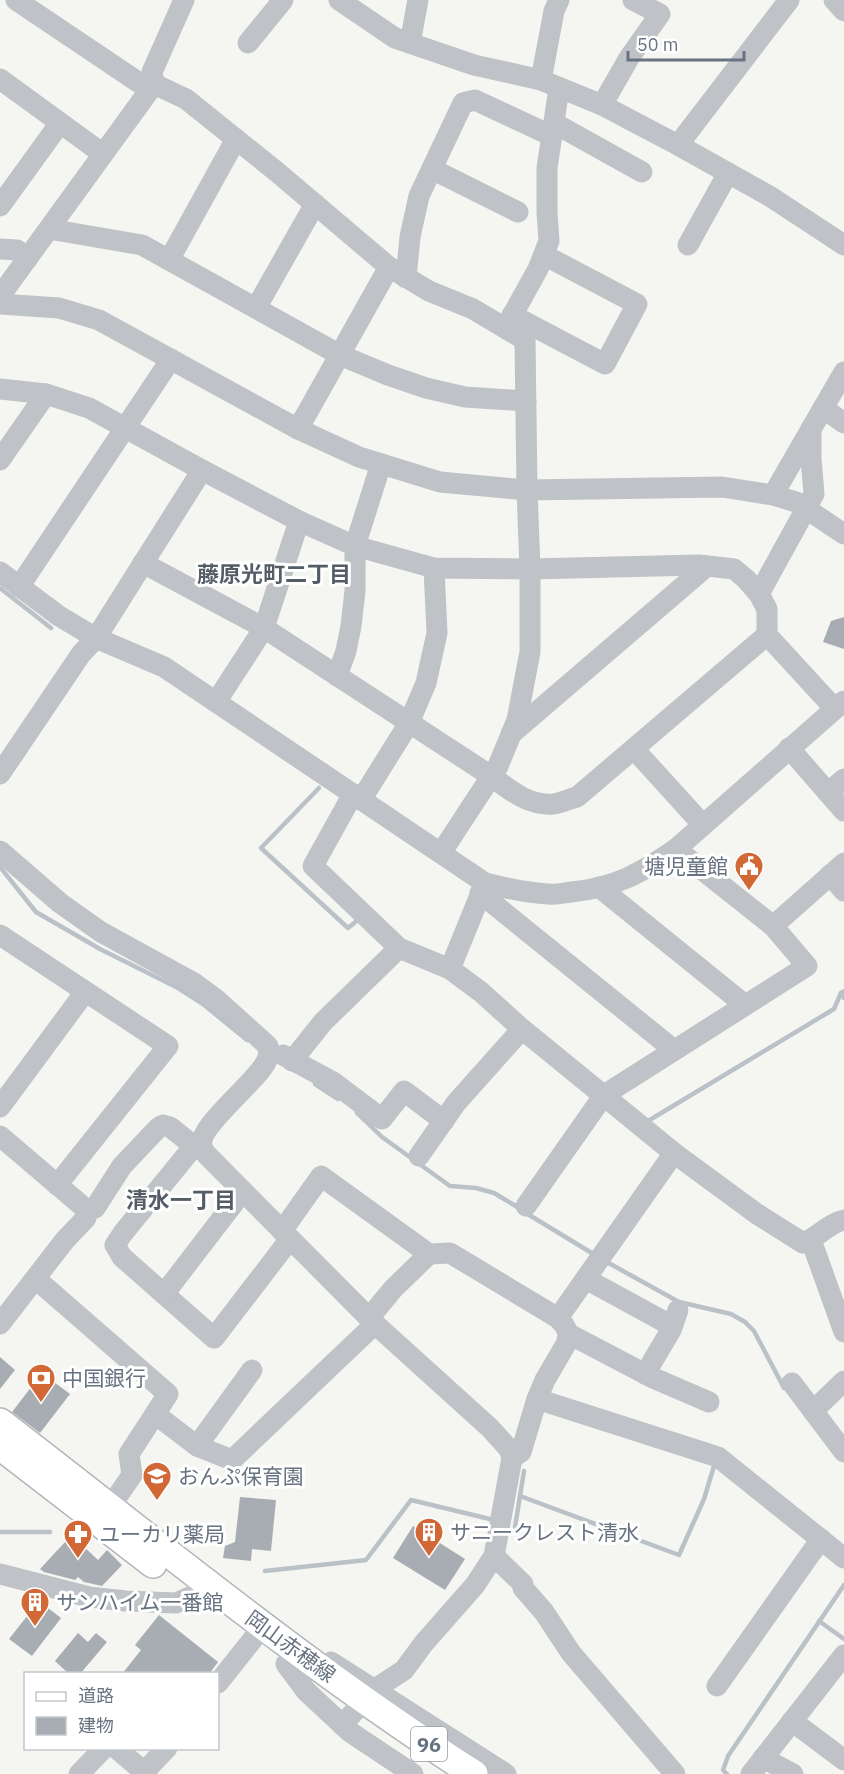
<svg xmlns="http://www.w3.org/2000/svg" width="844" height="1774" font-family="'IBM Plex Sans','Noto Sans JP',sans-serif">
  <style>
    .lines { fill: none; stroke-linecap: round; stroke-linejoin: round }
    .stream { stroke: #bac2c8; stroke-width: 4.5 }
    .building { fill: #a7adb2 }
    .major-casing { stroke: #b3b6ba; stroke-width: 30 }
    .minor { stroke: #bfc2c6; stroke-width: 21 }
    .major { stroke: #fff; stroke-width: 27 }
    .labels { text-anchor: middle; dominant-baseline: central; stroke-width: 6; stroke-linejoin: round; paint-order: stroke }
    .shield { fill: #fff; stroke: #959da6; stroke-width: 1.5 }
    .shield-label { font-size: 20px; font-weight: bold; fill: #677380 }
    .poi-label { font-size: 21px; fill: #677380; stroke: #fff; text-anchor: start }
    .street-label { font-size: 21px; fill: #677380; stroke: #fff }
    .neighbourhood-label { font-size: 22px; font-weight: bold; fill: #545d66; stroke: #fff }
  </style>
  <rect width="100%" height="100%" fill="#f5f5f2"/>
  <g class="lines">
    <g class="stream">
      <polyline points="0,588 51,628"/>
      <polyline points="319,788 261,848 348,928 359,919 360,920"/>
      <polyline points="0,867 36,912 100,949 178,988 203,1004 247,1040"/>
      <polyline points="844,991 841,993 844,998"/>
      <polyline points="315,1084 338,1099"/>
      <polyline points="357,1113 382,1137 450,1186 476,1188 494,1193 519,1208"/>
      <polyline points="645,1119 648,1121 834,1009 841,993"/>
      <polyline points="526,1213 595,1255"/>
      <polyline points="605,1261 679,1302 731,1314 745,1322 754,1331 784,1388"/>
      <polyline points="520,1496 679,1555 704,1499 714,1466"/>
      <polyline points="515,1527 524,1471"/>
      <polyline points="0,1532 50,1532"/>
      <polyline points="265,1571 366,1560 411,1500 494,1520"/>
      <polyline points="819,1621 844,1639"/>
      <polyline points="727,1774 723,1770 728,1756 844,1585"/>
    </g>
  </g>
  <g class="building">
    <polygon points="844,617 844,649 823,642 831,621"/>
    <polygon points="0,1357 15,1370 0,1389"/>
    <polygon points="42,1373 70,1394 40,1433 12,1412"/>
    <polygon points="240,1497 276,1500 271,1551 252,1549 251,1561 223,1558 225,1546 235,1542"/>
    <polygon points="413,1526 465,1559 445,1590 393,1558"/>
    <polygon points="66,1541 74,1548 79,1542 98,1560 107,1550 122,1565 102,1586 84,1582 78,1577 75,1580 44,1572 40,1569"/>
    <polygon points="39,1601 61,1618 32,1656 9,1639"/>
    <polygon points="159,1615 218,1662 209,1674 122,1674 141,1650 135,1645"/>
    <polygon points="78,1633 88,1642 96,1633 107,1642 80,1674 69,1674 55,1661"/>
  </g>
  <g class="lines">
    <g class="major-casing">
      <g id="major">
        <path d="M0,1422C156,1542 308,1668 474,1774"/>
        <polyline points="0,1446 153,1564"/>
      </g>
    </g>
    <g class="minor">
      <polyline points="16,0 150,90"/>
      <polyline points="339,0 395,38 474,65 541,80 602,105 678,145 771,197 844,245"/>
      <polyline points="834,0 844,11"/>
      <polyline points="248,43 283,0"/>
      <polyline points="410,43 418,0"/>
      <polyline points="0,79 103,154"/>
      <polyline points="541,80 554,11 559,0"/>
      <polyline points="154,84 186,99 277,172 389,267 429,291 473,309 525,340 527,490 530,569 530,652 517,720 498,766 441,853"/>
      <polyline points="602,105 629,58 660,14 633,0"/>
      <polyline points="554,123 642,172"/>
      <polyline points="678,145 789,0"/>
      <polyline points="432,169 518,212"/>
      <polyline points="0,206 60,123"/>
      <polyline points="49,229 142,245 340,355 388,375 426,388 465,397 526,401"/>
      <polyline points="688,245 728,173"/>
      <polyline points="0,249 17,250 28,258"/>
      <polyline points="169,260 236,139"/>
      <polyline points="406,278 410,237 419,196 463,103 475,100 552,136"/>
      <polyline points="0,296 154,84 152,72 184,0"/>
      <polyline points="0,304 59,308 99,320 298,429 359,457 440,482 527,490 722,487 773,495 796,502 844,534"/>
      <polyline points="256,308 315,204"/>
      <polyline points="512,315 605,364 637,304 544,255"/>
      <polyline points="507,325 538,269 549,241 547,212 547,168 559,88"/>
      <polyline points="0,389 46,394 89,408 202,470 299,521 355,546 434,568 530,569 699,565 734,569 746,579 759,594 767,609 767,635 835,709"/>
      <polyline points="823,408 844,423"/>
      <polyline points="298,429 389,267"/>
      <polyline points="0,460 46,394"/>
      <polyline points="773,495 844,372"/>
      <path d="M143,563L264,628L491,776C510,790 528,806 553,804C561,803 569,799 577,797L767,635"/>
      <path d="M0,572L59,616L96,638L164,667L485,883C505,888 527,893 548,894C556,895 564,893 571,892C615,888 641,873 676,849L844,701"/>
      <polyline points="19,587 171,359"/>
      <polyline points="759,594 814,494 811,458 811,429"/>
      <polyline points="337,676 346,651 351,626 355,591 355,546 381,464"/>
      <polyline points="216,702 264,628 299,521"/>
      <polyline points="511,734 707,566"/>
      <polyline points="789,748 844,811"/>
      <polyline points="634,749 703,825"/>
      <polyline points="0,774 81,654 96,638 202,470"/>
      <polyline points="828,793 844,779"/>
      <polyline points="353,794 313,866 399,948"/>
      <polyline points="361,800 409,723 426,683 437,633 434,568"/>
      <path d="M0,851L60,903L101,932L194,983L217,1000L268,1046C269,1051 269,1055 267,1060C259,1080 198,1126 202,1145C202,1148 204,1151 206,1154L375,1324L490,1428L509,1449L512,1458L494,1556L475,1585L424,1643L404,1670L375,1689L342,1725"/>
      <polyline points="830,875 844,891"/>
      <polyline points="599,887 745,1005"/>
      <polyline points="480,893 674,1050"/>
      <polyline points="773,926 844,863"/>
      <polyline points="0,935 168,1046 57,1185"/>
      <polyline points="450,969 485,883"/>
      <polyline points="283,1055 333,1082 382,1119 404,1091 444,1121"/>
      <path d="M292,1061L323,1022L399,948L450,969L481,992L522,1029L674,1153L757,1214L803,1243C817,1238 829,1223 844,1220"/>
      <polyline points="0,1107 85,992"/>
      <polyline points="0,1136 87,1210 95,1208 122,1166 158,1128 163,1125 170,1127 194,1146 201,1145"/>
      <polyline points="194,1146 123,1233 115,1245 122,1257 214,1338 290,1239"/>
      <polyline points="419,1156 456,1103 522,1029"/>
      <polyline points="526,1206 604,1095 807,966 773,926 676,849"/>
      <polyline points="282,1231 321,1176 429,1254 450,1253 558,1318 564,1325 569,1334 566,1344 545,1380 537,1399 521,1452 512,1458"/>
      <polyline points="811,1240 844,1332"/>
      <polyline points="36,1279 168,1394 129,1454 132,1475 110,1507"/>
      <polyline points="586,1279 672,1326"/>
      <polyline points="164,1294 243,1191"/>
      <polyline points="369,1318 393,1289 429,1254"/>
      <polyline points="558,1318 674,1153"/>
      <polyline points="0,1324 65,1240 86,1218 87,1210"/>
      <polyline points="569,1334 651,1377 709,1402"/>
      <polyline points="645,1374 671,1330 678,1310"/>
      <polyline points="792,1383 844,1452"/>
      <polyline points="537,1399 718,1457 844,1558"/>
      <polyline points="813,1411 844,1381"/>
      <polyline points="155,1414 197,1446 232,1460 375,1324"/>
      <polyline points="197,1446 252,1370"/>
      <polyline points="494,1556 523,1584 523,1588 544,1612 571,1653 675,1774"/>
      <polyline points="0,1574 89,1597 126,1601 176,1603 194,1595 205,1582"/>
      <polyline points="331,1662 506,1774"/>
      <polyline points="286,1664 306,1691 350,1732 413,1774"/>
      <polyline points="218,1683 253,1639"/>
      <polyline points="717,1686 821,1539"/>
      <polyline points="792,1721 844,1760"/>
      <polyline points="116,1748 144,1772 167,1748"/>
      <polyline points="763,1758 793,1774"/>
      <polyline points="79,1774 104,1748"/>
      <polyline points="751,1774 844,1655"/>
    </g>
    <use href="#major" class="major"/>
  </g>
  <defs>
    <g id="civic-pin" transform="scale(1.5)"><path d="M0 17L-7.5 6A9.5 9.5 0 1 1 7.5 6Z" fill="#d26836" stroke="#fff"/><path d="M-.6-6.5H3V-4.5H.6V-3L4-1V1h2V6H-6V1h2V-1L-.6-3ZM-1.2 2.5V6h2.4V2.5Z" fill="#fff"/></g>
    <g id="bank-pin" transform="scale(1.5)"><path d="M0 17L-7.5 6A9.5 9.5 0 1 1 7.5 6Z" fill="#d26836" stroke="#fff"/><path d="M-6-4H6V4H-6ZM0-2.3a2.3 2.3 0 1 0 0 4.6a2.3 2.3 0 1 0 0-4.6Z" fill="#fff"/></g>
    <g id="school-pin" transform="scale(1.5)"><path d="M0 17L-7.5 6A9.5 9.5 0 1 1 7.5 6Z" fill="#d26836" stroke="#fff"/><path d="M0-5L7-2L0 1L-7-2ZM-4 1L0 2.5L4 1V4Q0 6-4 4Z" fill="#fff"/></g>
    <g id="building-pin" transform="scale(1.5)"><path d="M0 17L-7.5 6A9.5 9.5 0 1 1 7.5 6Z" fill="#d26836" stroke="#fff"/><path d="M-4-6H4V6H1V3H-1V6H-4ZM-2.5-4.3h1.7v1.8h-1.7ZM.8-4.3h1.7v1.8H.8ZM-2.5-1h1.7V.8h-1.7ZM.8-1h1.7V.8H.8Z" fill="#fff"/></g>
    <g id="pharmacy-pin" transform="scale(1.5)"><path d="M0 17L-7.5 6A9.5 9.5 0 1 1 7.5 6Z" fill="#d26836" stroke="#fff"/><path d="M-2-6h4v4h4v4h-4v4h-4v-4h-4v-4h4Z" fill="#fff"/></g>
  </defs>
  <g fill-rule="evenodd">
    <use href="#civic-pin" x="749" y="866"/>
    <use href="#bank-pin" x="41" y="1378"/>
    <use href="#school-pin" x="157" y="1476"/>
    <use href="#building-pin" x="429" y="1532"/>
    <use href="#pharmacy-pin" x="78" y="1534"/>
    <use href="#building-pin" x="35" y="1602"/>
  </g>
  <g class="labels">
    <rect class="shield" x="411" y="1727" width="36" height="34" rx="4.5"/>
    <g class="shield-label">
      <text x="429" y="1744">96</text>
    </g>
    <g class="poi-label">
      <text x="728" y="866" text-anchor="end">塘児童館</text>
      <text x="62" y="1378">中国銀行</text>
      <text x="178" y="1476">おんぷ保育園</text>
      <text x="450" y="1532">サニークレスト清水</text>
      <text x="99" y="1534">ユーカリ薬局</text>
      <text x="56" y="1602">サンハイム一番館</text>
    </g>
    <g class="street-label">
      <text transform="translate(291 1646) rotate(36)">岡山赤穂線</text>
    </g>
    <g class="neighbourhood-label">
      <text x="274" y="573">藤原光町二丁目</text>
      <text x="181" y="1199">清水一丁目</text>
    </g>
  </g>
  <rect x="24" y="1672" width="195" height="78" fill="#ffffff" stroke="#c2c7cc" stroke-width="1.5"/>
  <rect x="36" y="1692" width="30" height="9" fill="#ffffff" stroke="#c2c7cc" stroke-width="1.5"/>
  <text x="78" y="1702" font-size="18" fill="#677380">道路</text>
  <rect x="36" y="1717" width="30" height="18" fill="#a7adb2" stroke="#c2c7cc" stroke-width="1.5"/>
  <text x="78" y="1732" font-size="18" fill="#677380">建物</text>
  <path d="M628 51v9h116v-9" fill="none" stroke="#677380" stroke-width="3"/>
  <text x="637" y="51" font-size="18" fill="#677380" stroke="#ffffff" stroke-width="4.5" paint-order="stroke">50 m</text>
</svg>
